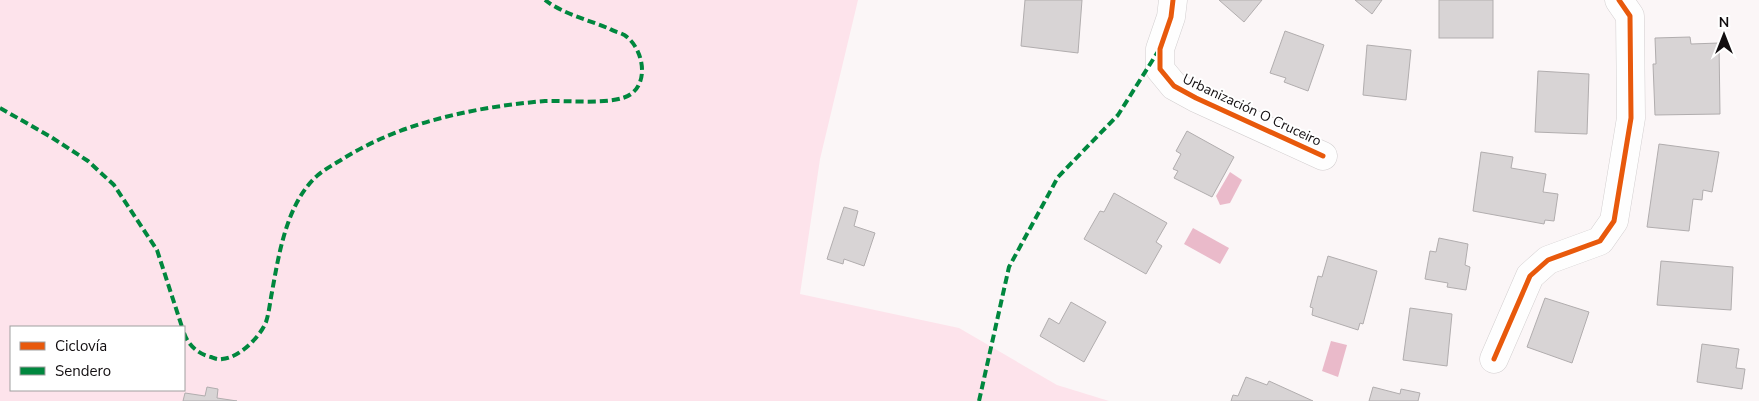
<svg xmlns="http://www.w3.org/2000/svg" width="1759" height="401" font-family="'Nunito Sans',sans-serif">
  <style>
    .green { fill: #fde3eb; fill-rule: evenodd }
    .water { fill: #eabaca }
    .building { fill: #d8d4d5; stroke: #b1adae }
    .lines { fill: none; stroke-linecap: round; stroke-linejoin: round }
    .street-casing { stroke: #d2cecf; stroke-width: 29 }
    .street { stroke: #fefefe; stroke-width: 28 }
    .quiet { stroke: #00873e; stroke-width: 4; stroke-dasharray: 8 4; stroke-linecap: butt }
    .cycleway-casing { stroke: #fff; stroke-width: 8 }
    .cycleway { stroke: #e8590c; stroke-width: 5 }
    .labels { text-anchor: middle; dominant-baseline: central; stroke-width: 4; stroke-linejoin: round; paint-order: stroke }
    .street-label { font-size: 14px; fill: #120e10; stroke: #fff }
  </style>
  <rect width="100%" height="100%" fill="#fbf6f7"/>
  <path class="green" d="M0,0H858L820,159L800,294L959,328L1057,385L1109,401H0ZM11,327H184V390H11Z"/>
  <g class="water">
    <polygon points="1230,172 1242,180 1230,203 1220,205 1216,196"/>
    <polygon points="1193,228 1229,248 1220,264 1184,244"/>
    <polygon points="1331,341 1347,345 1338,377 1322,371"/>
  </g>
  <g class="building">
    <polygon points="1025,0 1082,0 1078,53 1021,46"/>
    <polygon points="1219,0 1262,0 1244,22"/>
    <polygon points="1355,0 1382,0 1372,14"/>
    <rect x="1439" y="0" width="54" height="38"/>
    <polygon points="1285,31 1324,45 1308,91 1284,82 1286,78 1270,73"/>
    <polygon points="1690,37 1691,44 1719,43 1720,114 1655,115 1653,64 1656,64 1655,38"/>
    <polygon points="1367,45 1411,50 1406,100 1363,95"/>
    <polygon points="1538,71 1589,74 1587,134 1535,132"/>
    <polygon points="1187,131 1234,157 1212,197 1174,178 1178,171 1173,169 1181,154 1176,151"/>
    <polygon points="1659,144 1719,152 1712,192 1703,190 1702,200 1693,199 1689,231 1647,227"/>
    <polygon points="1481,152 1513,157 1511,168 1546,174 1543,192 1558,194 1554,221 1545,220 1544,224 1473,211"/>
    <polygon points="1114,193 1167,223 1156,242 1162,246 1146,274 1084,239 1100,211 1104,212"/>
    <polygon points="844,207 858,211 854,226 875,233 864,266 844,259 843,264 827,259"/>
    <polygon points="1439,238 1468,244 1465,265 1470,267 1466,290 1447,287 1448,283 1425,279 1430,251 1436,252"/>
    <polygon points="1328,256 1377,271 1363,324 1360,323 1358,330 1312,315 1313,308 1310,307 1318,276 1322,277"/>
    <polygon points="1661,261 1733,267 1731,310 1657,305"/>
    <polygon points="1545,298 1589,312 1572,363 1527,347"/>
    <polygon points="1071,302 1106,322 1084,362 1040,336 1049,318 1059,324"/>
    <polygon points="1410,308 1452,314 1447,366 1403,360"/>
    <polygon points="1702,344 1739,349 1736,368 1745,369 1742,389 1697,382"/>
    <polygon points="1246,377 1267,385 1269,381 1313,401 1231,401 1233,395 1238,396"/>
    <polygon points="207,387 218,389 217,398 237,401 183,401 185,393 205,396"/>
    <polygon points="1373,387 1400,394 1401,389 1420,393 1418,401 1369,401"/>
  </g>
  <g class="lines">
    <g class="street-casing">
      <g id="street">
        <polyline points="1173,0 1171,17 1160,49 1160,69 1174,86 1196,98 1323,156"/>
        <polyline points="1494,359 1530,276 1548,260 1600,241 1614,221 1631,118 1630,16 1619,0"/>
      </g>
    </g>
    <use href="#street" class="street"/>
    <g class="quiet">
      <polyline points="0,108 51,137 88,161 114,185 157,250 182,327"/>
      <path d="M184,333C188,345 198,354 211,357C214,358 218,360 222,359C239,358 260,337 266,322C269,313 270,302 272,292C279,253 287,202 318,175C325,169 333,165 341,160C401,122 475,107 545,101C566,100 615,106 631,94C649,81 643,50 627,37C623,33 615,32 610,29C589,20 563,14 545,0"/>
      <polyline points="979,401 1009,267 1058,177 1118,115 1159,50"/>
    </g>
    <g class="cycleway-casing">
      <g id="cycleway">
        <polyline points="1173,0 1171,17 1160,49 1160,69 1174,86 1196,98 1323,156"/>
        <polyline points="1494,359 1530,276 1548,260 1600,241 1614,221 1631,118 1630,16 1619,0"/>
      </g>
    </g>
    <use href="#cycleway" class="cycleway"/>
  </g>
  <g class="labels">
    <g class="street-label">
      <text transform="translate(1252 110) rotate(25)">Urbanización O Cruceiro</text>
    </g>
  </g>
  <rect x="10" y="326" width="175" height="65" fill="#ffffff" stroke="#a09f9f"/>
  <rect x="20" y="342" width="25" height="8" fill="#e8590c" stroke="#a09f9f"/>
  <text x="55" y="351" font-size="15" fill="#120e10">Ciclovía</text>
  <rect x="20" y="367" width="25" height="8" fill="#00873e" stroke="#a09f9f"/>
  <text x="55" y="376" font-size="15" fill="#120e10">Sendero</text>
  <g transform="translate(1724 35)" stroke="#ffffff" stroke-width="4" paint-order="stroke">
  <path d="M0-4L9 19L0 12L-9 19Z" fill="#120e10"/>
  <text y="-8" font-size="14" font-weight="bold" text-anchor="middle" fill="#120e10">N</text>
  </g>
</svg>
